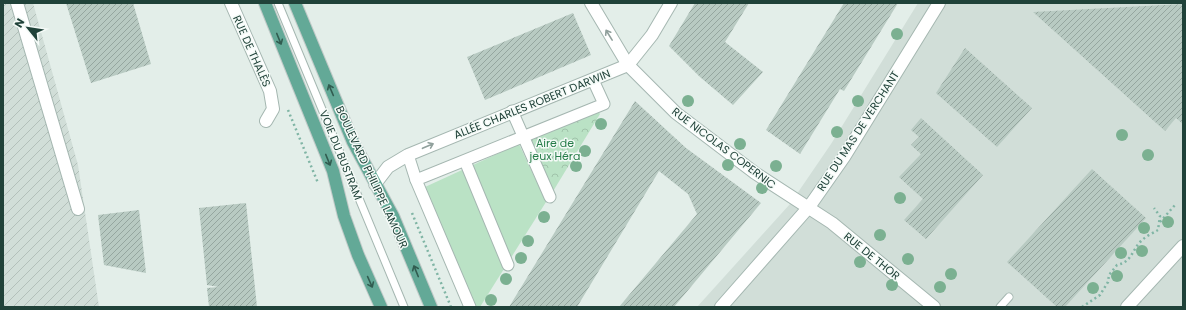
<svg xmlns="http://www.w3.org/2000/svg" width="1186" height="310" font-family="Poppins,sans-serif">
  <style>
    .built { fill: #d1ded8 }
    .industrial { fill: url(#industrial-furrows) }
    .grass { fill: #bae2c5 }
    .forest { fill: url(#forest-crowns) }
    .building { fill: url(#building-hatch) }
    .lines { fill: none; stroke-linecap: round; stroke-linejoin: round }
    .service-casing { stroke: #a5b7b1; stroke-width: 9 }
    .pedestrian-casing { stroke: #a5b7b1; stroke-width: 13 }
    .minor-casing { stroke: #a5b7b1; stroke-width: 14 }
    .primary-casing { stroke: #c1cac8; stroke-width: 14 }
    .path { stroke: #80b5a5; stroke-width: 2.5; stroke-dasharray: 2 3; stroke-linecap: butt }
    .service { stroke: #fff; stroke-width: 7 }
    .pedestrian { stroke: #fff; stroke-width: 11 }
    .minor { stroke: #fff; stroke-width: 12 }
    .primary { stroke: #63a997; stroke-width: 12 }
    .tree { fill: #7bb091 }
    .oneway { stroke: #90a09c }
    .oneway2 { stroke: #315c50 }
    .labels { text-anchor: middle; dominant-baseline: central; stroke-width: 3; stroke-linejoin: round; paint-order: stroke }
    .street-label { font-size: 11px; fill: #204239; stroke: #f4faf7 }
    .park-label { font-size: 11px; fill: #267d49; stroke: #f4faf7 }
  </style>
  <defs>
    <pattern id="industrial-furrows" width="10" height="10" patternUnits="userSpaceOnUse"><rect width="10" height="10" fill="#d1ded8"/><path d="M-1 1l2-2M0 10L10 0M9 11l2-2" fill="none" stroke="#b3c0ba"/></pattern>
    <pattern id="forest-crowns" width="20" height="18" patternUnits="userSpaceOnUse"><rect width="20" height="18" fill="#bae2c5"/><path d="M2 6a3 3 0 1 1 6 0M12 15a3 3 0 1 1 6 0" fill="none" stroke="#a0c3aa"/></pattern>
    <pattern id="building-hatch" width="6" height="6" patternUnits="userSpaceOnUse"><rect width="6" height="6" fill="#b8cac2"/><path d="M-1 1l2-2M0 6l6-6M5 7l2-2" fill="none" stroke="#95a69f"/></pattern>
  </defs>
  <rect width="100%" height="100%" fill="#e3eee9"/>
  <polygon class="built" points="918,3 1183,3 1183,307 697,307 790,204 831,144"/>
  <polygon class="industrial" points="3,3 33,3 78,165 99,307 3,307"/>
  <polygon class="grass" points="519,144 546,202 480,307 473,307 425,187"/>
  <polygon class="forest" points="597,110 600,114 552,193 529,138"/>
  <g class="building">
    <polygon points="66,3 133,3 151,64 91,83"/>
    <polygon points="695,3 749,3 725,42 763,72 733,105 700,77 669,46"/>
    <polygon points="844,3 898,3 844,91 840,89 800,154 766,130"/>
    <polygon points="1183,4 1183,124 1176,118 1165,131 1033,12"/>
    <polygon points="573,13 591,55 485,100 467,57"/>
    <polygon points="965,48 1032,108 997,147 936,93"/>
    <polygon points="635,101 686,148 761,203 674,307 619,307 697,214 688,194 659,171 577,307 509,307"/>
    <polygon points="921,118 983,175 926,239 904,220 923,199 899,177 921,154 911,145 919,137 911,130"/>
    <polygon points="1092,169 1146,218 1065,307 1057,307 1007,262"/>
    <polygon points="246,203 257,307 209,307 207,288 219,287 207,285 199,208"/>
    <polygon points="139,210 146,273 104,265 98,215"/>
  </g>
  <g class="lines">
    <g class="service-casing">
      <g id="service">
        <polyline points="278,3 404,307"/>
        <polyline points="1000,307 1009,297"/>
      </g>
    </g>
    <g class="pedestrian-casing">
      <g id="pedestrian">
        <polyline points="512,111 550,197"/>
        <polyline points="408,155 416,180 470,307"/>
        <polyline points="465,161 508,265"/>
        <polyline points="416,180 604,104 593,80"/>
      </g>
    </g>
    <g class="minor-casing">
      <g id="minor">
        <polyline points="17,3 78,209"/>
        <polyline points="231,3 270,91 273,109 266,121"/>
        <polyline points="591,3 628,65 676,113 755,173 832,223 934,307"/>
        <polyline points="375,184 388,167 408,155 628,65 652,35 671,3"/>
        <polyline points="721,307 809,207 844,157 939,3"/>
        <polyline points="1127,307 1183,246"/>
      </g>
    </g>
    <g class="primary-casing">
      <g id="primary">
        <polyline points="265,3 333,171 344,216 358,255 381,307"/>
        <polyline points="295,3 353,142 393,216 431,307"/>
      </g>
    </g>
    <g class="path">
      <polyline points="288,110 318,183"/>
      <polyline points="412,213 451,307"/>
      <polyline points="1160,222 1175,205"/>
      <path d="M1082,307L1100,295L1108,282L1109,275L1117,265C1132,262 1132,250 1141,241C1146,236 1153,233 1158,230L1160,216L1154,208"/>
    </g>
    <use href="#service" class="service"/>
    <use href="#pedestrian" class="pedestrian"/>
    <use href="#minor" class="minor"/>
    <use href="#primary" class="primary"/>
  </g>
  <g class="tree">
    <circle cx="897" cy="34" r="6"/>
    <circle cx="688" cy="101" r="6"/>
    <circle cx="858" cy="101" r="6"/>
    <circle cx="601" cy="124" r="6"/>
    <circle cx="837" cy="132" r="6"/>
    <circle cx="1122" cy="135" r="6"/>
    <circle cx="740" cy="144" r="6"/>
    <circle cx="585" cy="151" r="6"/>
    <circle cx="1148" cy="155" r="6"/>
    <circle cx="728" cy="165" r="6"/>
    <circle cx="576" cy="166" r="6"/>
    <circle cx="776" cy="166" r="6"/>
    <circle cx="762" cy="188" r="6"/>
    <circle cx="900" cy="198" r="6"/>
    <circle cx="544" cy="217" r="6"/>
    <circle cx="1168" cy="222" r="6"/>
    <circle cx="1144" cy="228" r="6"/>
    <circle cx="880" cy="235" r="6"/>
    <circle cx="528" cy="241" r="6"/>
    <circle cx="1142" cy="251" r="6"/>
    <circle cx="1121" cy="253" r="6"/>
    <circle cx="521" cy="258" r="6"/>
    <circle cx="908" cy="259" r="6"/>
    <circle cx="860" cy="262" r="6"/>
    <circle cx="951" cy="274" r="6"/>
    <circle cx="1117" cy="276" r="6"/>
    <circle cx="506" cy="279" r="6"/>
    <circle cx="892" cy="285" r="6"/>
    <circle cx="940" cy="287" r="6"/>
    <circle cx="1093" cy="288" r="6"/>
    <circle cx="491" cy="300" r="6"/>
  </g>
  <defs><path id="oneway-shaft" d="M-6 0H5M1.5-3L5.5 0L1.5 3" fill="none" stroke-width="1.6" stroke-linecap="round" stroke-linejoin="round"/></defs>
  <g class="oneway">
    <use href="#oneway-shaft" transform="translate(609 35) rotate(-122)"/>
    <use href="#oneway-shaft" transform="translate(428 146) rotate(-23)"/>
  </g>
  <g class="oneway2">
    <use href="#oneway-shaft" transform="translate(279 39) rotate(68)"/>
    <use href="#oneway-shaft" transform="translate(331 90) rotate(-113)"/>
    <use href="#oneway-shaft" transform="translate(328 160) rotate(68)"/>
    <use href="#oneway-shaft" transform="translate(416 271) rotate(-112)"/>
    <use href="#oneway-shaft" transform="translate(370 282) rotate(66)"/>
  </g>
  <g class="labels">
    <g class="street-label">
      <text transform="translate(252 51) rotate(66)">RUE DE THALÈS</text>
      <text transform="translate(532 104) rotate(-22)">ALLÉE CHARLES ROBERT DARWIN</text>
      <text transform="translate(858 131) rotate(-57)">RUE DU MAS DE VERCHANT</text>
      <text transform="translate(724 148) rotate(37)">RUE NICOLAS COPERNIC</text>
      <text transform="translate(341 155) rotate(68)">VOIE DU BUSTRAM</text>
      <text transform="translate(372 177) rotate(65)">BOULEVARD PHILIPPE LAMOUR</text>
      <text transform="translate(872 256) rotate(39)">RUE DE THOR</text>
    </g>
    <g class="park-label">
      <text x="555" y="143">Aire de<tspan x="555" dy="13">jeux Héra</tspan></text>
    </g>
  </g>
  <rect width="1186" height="310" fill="none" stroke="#204239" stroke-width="8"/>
  <g transform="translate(28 28) rotate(300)" stroke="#f4faf7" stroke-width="3" paint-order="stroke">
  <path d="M0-3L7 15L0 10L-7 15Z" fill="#204239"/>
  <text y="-6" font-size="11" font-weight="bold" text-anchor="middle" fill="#204239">N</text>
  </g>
</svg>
